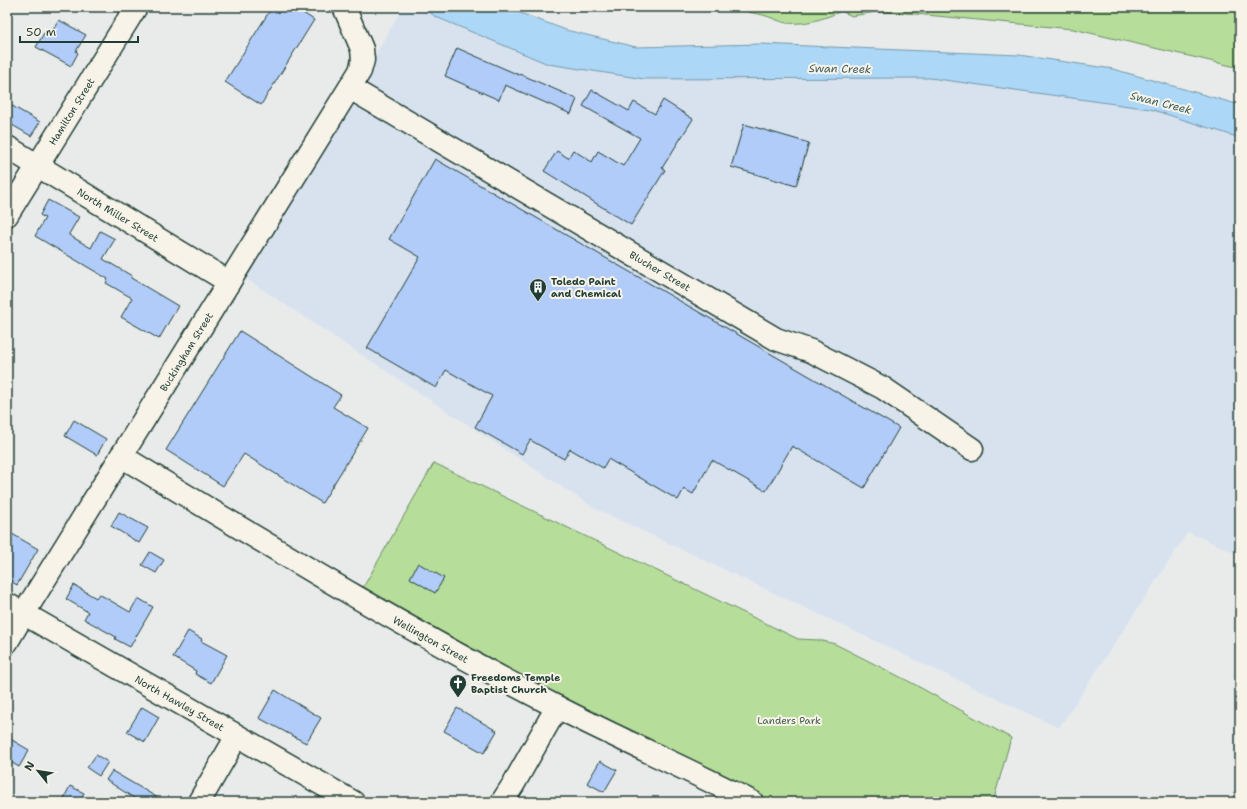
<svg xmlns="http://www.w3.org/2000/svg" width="1247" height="809" font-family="'Shantell Sans',sans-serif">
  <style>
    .built { fill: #d8e2ef }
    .green { fill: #b6dd99; stroke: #6a8d66 }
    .water { fill: #acd7f7; stroke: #7499a9 }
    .building { fill: #b1ccf9; stroke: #1f3d34 }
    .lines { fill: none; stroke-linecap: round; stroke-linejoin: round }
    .minor-casing { stroke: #1f3d34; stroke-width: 25 }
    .minor { stroke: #f7f3e8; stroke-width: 22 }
    .labels { text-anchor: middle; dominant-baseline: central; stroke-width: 4; stroke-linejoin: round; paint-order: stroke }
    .street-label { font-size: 10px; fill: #1f3d34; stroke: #f7f3e8 }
    .poi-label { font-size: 10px; font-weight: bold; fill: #1f3d34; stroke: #f7f3e8; text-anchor: start }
    .park-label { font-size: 10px; fill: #3d5d48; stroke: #f7f3e8 }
    .water-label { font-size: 11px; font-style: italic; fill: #3b5c5b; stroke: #f7f3e8 }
  </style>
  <rect width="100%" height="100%" fill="#e9ebeb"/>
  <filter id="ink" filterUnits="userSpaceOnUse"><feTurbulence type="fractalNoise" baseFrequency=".025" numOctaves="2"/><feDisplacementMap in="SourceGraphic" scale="8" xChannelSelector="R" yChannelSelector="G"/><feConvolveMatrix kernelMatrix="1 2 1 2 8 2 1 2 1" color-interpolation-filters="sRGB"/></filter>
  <g filter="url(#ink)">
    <polygon class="built" points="403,7 504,7 566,30 636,47 761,44 1019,55 1113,69 1240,107 1240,555 1188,532 1059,728 594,508 245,278"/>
    <g class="green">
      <path d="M740,7H1240V68L1073,29L905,13L876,12L852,16L841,11C825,19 804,25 786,23C778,21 771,17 763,15C755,13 746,13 740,7Z"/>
      <polygon points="434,463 798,639 819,640 835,644 849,651 912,683 1011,738 993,802 767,802 550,694 361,591"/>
    </g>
    <polygon class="water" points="422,7 504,7 566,30 636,47 761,44 1019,55 1113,69 1240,105 1240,138 1150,109 930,78 644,79 548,64 436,17"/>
    <g class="building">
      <polygon points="272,7 294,7 314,20 261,105 225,82"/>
      <polygon points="59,20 86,35 76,51 78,53 71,66 36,47 44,33 49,36"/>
      <polygon points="457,48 519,75 520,74 577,99 571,114 505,85 499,100 445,76"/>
      <polygon points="592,90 629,111 634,102 655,114 663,100 693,119 662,168 665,170 631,225 544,171 557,151 568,158 573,150 592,162 598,151 623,166 640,138 583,106"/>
      <polygon points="7,103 40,122 31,136 7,122"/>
      <polygon points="744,124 809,143 796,186 731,167"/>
      <polygon points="435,159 899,428 864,488 792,446 766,491 712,460 693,494 684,489 678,500 608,459 603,468 570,449 564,459 530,440 522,454 475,427 492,396 446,370 436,388 367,348 420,257 389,239"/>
      <polygon points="48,200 79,217 69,234 69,235 91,248 100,231 115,239 103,259 132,276 131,278 178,306 159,339 121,317 132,298 106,283 108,279 35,236 45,218 40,215"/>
      <polygon points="240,331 341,395 333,407 368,428 322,503 244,454 223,486 166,450"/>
      <polygon points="74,420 106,439 97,455 65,436"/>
      <polygon points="119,512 148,528 139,543 111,526"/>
      <polygon points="7,531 38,549 17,585 7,579"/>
      <polygon points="150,552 164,560 156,573 142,565"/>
      <polygon points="418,563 444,578 435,593 410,578"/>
      <polygon points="74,585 96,598 99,594 130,612 138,598 153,607 130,647 115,639 116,637 84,619 88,612 66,599"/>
      <polygon points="188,631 202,639 201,641 227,655 211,683 195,674 196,671 173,657"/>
      <polygon points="275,690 321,718 306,743 259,718"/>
      <polygon points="142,707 159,717 145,742 127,732"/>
      <polygon points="457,708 497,731 484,753 444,731"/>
      <polygon points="7,737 29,750 19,767 7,760"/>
      <polygon points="96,755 108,762 99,776 87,768"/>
      <polygon points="600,761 617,770 604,792 587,783"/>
      <polygon points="112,771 165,802 140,802 106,780"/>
      <polygon points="70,786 84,793 80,802 71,802 64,798"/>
    </g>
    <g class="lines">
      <g class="minor-casing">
        <g id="minor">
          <path id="s1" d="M350,88L776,339L811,351L883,388L972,449"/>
          <path id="s2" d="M7,147L229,282"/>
          <path id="s3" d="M7,215L136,7"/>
          <path id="s4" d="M121,456C265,543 408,631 557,707C621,740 688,769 752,802"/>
          <path id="s5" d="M7,604L353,802"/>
          <path id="s6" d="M7,642L24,613L360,71L363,60L362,49L344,7"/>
          <polyline points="199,802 237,736"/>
          <polyline points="502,802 513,785 557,707"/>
        </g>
      </g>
      <use href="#minor" class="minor"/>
    </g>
  </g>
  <defs>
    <g id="building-pin" transform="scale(0.9)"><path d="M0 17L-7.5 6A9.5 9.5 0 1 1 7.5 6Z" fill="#1f3d34" stroke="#f7f3e8"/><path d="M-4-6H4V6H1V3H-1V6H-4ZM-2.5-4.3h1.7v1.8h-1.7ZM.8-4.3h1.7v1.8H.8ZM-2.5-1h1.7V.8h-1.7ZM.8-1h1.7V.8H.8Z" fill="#fff"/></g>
    <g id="church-pin" transform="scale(0.9)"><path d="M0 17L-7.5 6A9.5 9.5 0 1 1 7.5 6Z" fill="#1f3d34" stroke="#f7f3e8"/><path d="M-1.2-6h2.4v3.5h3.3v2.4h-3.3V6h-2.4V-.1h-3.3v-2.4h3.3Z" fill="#fff"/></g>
  </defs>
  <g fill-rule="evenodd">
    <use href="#building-pin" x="538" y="287"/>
    <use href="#church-pin" x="458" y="683"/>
  </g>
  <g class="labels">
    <g class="street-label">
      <text stroke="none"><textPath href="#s3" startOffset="122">Hamilton Street</textPath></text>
      <text stroke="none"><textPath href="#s2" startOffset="130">North Miller Street</textPath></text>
      <text stroke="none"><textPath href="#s1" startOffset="360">Blucher Street</textPath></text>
      <text stroke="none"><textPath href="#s6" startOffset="341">Buckingham Street</textPath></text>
      <text stroke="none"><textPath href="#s4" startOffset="360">Wellington Street</textPath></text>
      <text stroke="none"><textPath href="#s5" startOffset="199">North Hawley Street</textPath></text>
    </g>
    <g class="poi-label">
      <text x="551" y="281">Toledo Paint<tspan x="551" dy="12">and Chemical</tspan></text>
      <text x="471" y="677">Freedoms Temple<tspan x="471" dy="12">Baptist Church</tspan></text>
    </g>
    <g class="park-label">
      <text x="789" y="720">Landers Park</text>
    </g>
    <g class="water-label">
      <text transform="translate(840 69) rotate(1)">Swan Creek</text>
      <text transform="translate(1161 103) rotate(14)">Swan Creek</text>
    </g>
  </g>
  <rect width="1247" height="809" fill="none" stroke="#f7f3e8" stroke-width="24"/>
  <rect x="12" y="12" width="1223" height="785" fill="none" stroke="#1f3d34" stroke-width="1.5" filter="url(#ink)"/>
  <g transform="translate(38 771) rotate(300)" stroke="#f7f3e8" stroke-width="3" paint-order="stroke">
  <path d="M0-3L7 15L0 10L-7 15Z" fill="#1f3d34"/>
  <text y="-6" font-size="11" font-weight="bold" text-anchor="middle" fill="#1f3d34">N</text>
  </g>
  <path d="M20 36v6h118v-6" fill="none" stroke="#1f3d34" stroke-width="2"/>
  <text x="26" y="36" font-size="12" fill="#1f3d34" stroke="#f7f3e8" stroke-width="3" paint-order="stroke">50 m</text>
</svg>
